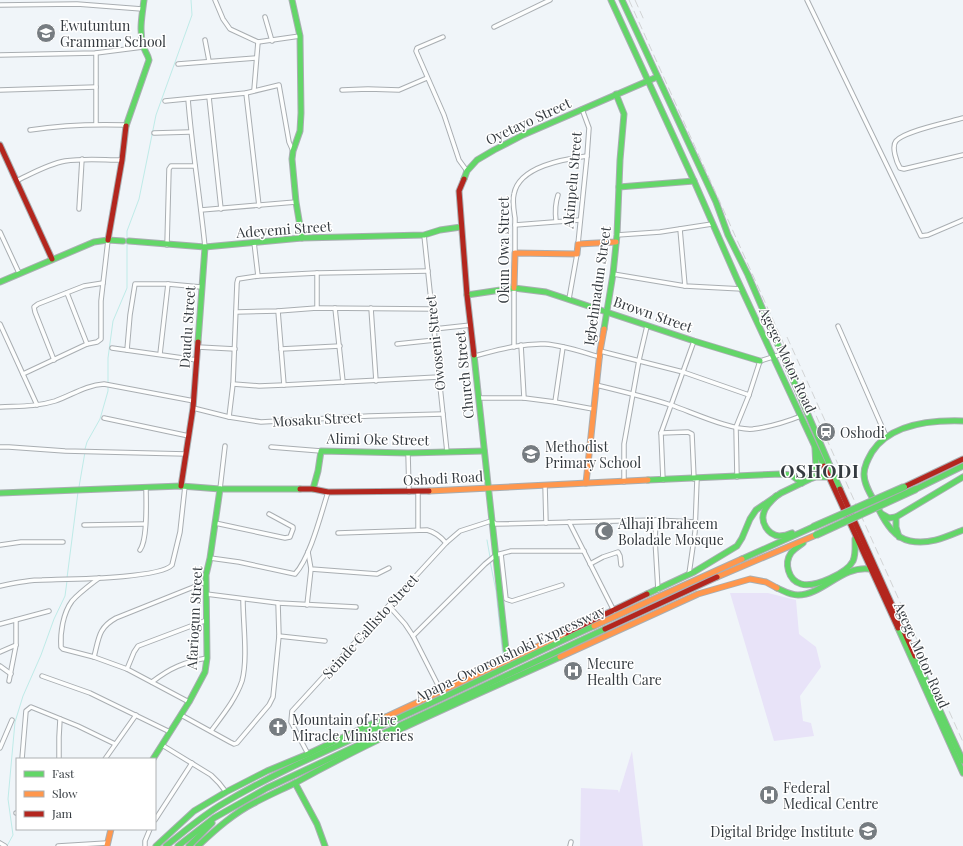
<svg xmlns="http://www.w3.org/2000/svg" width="963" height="846" font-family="'Playfair Display',serif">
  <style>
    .green { fill: #e8e3f8 }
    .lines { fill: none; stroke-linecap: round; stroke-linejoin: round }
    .stream { stroke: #bfebe8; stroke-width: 1 }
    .street-casing { stroke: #a9aeb2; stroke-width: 5.5 }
    .fast-casing { stroke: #a9aeb2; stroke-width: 7 }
    .slow-casing { stroke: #a9aeb2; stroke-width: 7 }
    .jam-casing { stroke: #a9aeb2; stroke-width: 7 }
    .street { stroke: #fdfefe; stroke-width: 3.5 }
    .fast { stroke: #63d668; stroke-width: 5 }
    .slow { stroke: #ff974d; stroke-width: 5 }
    .jam { stroke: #b3261e; stroke-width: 5 }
    .rail { stroke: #d2d4d5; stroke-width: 1; stroke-dasharray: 8 4; stroke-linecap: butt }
    .fast-bridge-casing { stroke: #a9aeb2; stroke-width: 8; stroke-linecap: butt }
    .fast-bridge { stroke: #63d668; stroke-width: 6 }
    .labels { text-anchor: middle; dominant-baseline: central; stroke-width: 3; stroke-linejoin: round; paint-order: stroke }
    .poi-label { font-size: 14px; fill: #353b40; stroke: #fff; text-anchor: start }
    .street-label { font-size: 14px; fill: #353b40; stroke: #fff }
    .district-label { font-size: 18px; font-weight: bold; letter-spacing: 1px; fill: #353b40; stroke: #fff }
  </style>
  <rect width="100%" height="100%" fill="#f0f5f9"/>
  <g class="green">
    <polygon points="730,593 768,593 796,600 799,634 816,647 821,667 800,696 803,721 811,723 814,736 774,741"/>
    <polygon points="632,751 643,846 580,846 581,788 618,790 619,793"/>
  </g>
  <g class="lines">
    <g class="stream">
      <polyline points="127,239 127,231 139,199 156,115 192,15 191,0"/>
      <polyline points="85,449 87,442 100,419 108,391 108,358 113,321 127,288 127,242"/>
      <polyline points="79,487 85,452"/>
      <polyline points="487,540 490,557"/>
      <polyline points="490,561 496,591 503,658"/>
      <polyline points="67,578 78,492"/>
      <polyline points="7,846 13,835 8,799 15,722 23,696 41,655 54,619 65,596 67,581"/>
    </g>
    <g class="street-casing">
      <g id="street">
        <polyline points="215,0 223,19 230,29 258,42 300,36"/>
        <polyline points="807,0 921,236 928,235 963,220"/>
        <polyline points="0,5 77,4 142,9"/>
        <polyline points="265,17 272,41"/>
        <polyline points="494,27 550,0"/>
        <polyline points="443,37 417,48 416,51 444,115 459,160 467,171"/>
        <polyline points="205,40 209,61"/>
        <polyline points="96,53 96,124"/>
        <polyline points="0,55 96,53 143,47"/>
        <polyline points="178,64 256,58"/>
        <polyline points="0,90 96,87"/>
        <polyline points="254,90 258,42"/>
        <polyline points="342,90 368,89 399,90 427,78"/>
        <polyline points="246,93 259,206"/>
        <polyline points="209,97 221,209"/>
        <path d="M188,99C192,149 200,197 205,247"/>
        <polyline points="165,101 246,93 279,85 289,142 293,151"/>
        <path d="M963,118C949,122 904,131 896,141C891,147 897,163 900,168L904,169L963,155"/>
        <path d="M30,130C62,125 94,124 126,125"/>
        <polyline points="154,133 190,132"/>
        <path d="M16,181C31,174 48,164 65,161C84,158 103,160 122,160"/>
        <polyline points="79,209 82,159"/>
        <polyline points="201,210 296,202"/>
        <path d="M556,221C555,212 555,204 558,195"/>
        <polyline points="515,225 580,220"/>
        <polyline points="680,229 685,286"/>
        <polyline points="0,232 19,273"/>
        <polyline points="424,235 447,452"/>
        <polyline points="617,235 660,232 712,224"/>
        <polyline points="254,242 258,276"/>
        <polyline points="578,244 587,156 589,128 582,109"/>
        <polyline points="167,245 169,169 171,166 195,166"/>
        <path d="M515,253C515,241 515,230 515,218C514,211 512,201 514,194C519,166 565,159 587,156"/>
        <polyline points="317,273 317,308"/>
        <polyline points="613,274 685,286 742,289"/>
        <polyline points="514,288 514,347"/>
        <polyline points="67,293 87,344"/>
        <polyline points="569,299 577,254"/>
        <polyline points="335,308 343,382"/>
        <polyline points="371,308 376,381"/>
        <polyline points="278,311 284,385"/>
        <polyline points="236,312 278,311 317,308 431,309"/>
        <polyline points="0,324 37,405"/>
        <polyline points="838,326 886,436"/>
        <polyline points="434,329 471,325"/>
        <polyline points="397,344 435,340"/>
        <polyline points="521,345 524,398"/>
        <polyline points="198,347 235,349"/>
        <polyline points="112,348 197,360"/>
        <polyline points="281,349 340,346"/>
        <polyline points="127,350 130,315 135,284 168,284 201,287"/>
        <polyline points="600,351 683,372 749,395"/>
        <polyline points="160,354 168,284"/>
        <path d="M474,356C498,350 521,343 545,344C563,345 582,352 600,357"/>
        <polyline points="54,360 35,312 34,307 38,304 84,286 103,283"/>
        <polyline points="23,374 87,344 97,342 101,339 101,301 108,240"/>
        <polyline points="233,384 259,386 284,385 439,377"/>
        <path d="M596,385C621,391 646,397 671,405C692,412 732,431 753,429C769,427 786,422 801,416"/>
        <polyline points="479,398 524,398 555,402 593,409"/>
        <polyline points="555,402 563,347"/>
        <path d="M0,407C19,406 36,407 55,401C72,395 86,385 104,384L194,401"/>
        <polyline points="193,408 229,417 261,422 369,416 443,414"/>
        <polyline points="229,417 233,384 237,283 238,279 258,276 317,273 428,271"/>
        <polyline points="104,418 189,436"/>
        <polyline points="661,433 688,432 692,434 694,479"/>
        <polyline points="0,447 9,447 65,451 186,454"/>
        <polyline points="271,447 321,451"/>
        <polyline points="408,453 409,492"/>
        <polyline points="737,477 736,427 749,395 760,361 782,354"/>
        <polyline points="663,480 661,433 694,341"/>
        <polyline points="624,482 624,444 639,360 647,326"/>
        <polyline points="545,485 546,523"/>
        <polyline points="220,489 225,446"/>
        <polyline points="418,492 418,530"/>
        <polyline points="656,520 655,539 658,590"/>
        <polyline points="569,522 614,611"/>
        <polyline points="215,523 285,538 290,537 293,529 293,527 269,514"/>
        <polyline points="84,525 145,524"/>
        <path d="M338,533L427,530C435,532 441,537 446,543"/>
        <polyline points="0,545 21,542 63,542"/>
        <path d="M140,550C148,539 146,501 146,487"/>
        <polyline points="308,552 311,569 377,574 389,568"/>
        <polyline points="501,554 506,599 512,601 562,585"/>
        <path d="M210,558L239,562L295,574C310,558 321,514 328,492"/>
        <polyline points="590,564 603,557 618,552 620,556 621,565"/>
        <polyline points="689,574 695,532 697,479"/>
        <path d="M99,578C90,585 79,593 72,601C63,613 60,633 61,647L63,649L94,657L127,669L189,702"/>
        <path d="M0,586C14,583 28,580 42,580C65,579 159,579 172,565L180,532L185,486"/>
        <polyline points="206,594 278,603 356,607"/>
        <polyline points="307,605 311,569"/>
        <polyline points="389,606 405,624 413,636 441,691"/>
        <polyline points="0,624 49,611"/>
        <polyline points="279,636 325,641"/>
        <polyline points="413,636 485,564 496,555 511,551 584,551"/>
        <polyline points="0,652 16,645"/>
        <path d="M94,657C99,638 98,628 116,618L206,582"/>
        <polyline points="0,666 11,674"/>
        <polyline points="127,669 134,652 138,646 207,620"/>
        <polyline points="42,676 90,693 170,732"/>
        <polyline points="9,681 16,645 16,620"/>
        <path d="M152,682C170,668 184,662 207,658"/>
        <polyline points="181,715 230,742 234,744 237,743 269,705 273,697 279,636 278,603"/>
        <path d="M211,731C222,716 236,699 242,681C248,659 243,623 243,600"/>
        <polyline points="162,745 211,775 219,783 226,792"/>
        <polyline points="0,748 12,720"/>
        <polyline points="308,754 291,722 292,711 446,543 460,531 491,521 496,524 656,520 695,522"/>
        <polyline points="22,759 26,711 31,707 78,726 115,744"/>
        <polyline points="59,759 59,737 60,719"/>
        <polyline points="105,759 136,715"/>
        <polyline points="16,813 17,813"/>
        <polyline points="155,820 192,763"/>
        <polyline points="0,843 5,846"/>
        <polyline points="58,846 107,843"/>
        <polyline points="145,846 145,841 150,829"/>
        <polyline points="570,846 571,842"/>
      </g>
    </g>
    <g class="fast-casing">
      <g id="fast">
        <polyline points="292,0 300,36 301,113 300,131 293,151 292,159 296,202 302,238"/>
        <polyline points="611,0 694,181 737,279 824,466"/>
        <polyline points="622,0 716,202 728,235 748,275 840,489"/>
        <path d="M126,126L149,60C148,54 144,51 143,45C139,31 142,15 144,0"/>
        <polyline points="464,179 467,171 477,160 494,150 523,135 657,77"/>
        <polyline points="619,187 694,181"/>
        <polyline points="129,241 205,247 302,238 424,235 440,230 461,227"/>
        <polyline points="0,282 94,242 108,240 123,241"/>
        <polyline points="467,295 514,288 546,292 694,341 760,361"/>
        <polyline points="604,329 613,274 617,235 620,160 624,114 616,94"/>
        <polyline points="198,342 205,247"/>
        <polyline points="474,355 506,650 509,659"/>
        <path d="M963,421C932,420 891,423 872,452C868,459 864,466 864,474C864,487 874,499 879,510C886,524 895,538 910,541C929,545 946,537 963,530"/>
        <polyline points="808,479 816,467 815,448"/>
        <polyline points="648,480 781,474 791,475 802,483"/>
        <polyline points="313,489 318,471 321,451 408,453 484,451"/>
        <polyline points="916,489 963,466"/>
        <polyline points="0,493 181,486 220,489 300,489"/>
        <path d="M776,496C772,501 766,505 764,512C760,522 768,535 779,536C784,536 788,535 792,533"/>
        <polyline points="882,514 889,518 896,517"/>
        <polyline points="899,537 896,527 896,517 963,477"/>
        <path d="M803,543C799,546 794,549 791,553C784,563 788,580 801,584C815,588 847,573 853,561C856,554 855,546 855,539"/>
        <polyline points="742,559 813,527"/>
        <path d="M777,588C784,591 790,595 798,595C823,595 842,565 870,569"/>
        <polyline points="647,594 694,572 737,546 742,538 750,519 756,510 781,493 810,479 816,477 829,477"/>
        <polyline points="898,628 963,773"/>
        <polyline points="915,656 963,761"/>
        <polyline points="153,759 189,702 205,672 207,658 206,575 210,558 220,489"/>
        <polyline points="295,783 317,824 325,846"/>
        <polyline points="156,846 194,811 226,792 267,771 308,754 386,717"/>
        <path d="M166,846C185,831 203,815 224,803C281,769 343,744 403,716C467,687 530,655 594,626"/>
        <polyline points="178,846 214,818 267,788 605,629"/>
        <polyline points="189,846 212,823"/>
        <path d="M198,846C216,829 234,813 256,802C269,795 283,789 297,782C381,735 472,697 560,657"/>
      </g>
    </g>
    <g class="slow-casing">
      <g id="slow">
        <polyline points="514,288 515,253 577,254 578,244 616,242"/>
        <polyline points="586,483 600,351 604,329"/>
        <polyline points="429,491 648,480"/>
        <polyline points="717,577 816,535"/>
        <polyline points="594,626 742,559"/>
        <polyline points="560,657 698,594 750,579 766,582 777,588"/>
        <polyline points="386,717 566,633"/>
        <polyline points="107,846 111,829"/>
      </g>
    </g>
    <g class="jam-casing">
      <g id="jam">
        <polyline points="0,145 52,259"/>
        <polyline points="464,179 459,191 467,295 474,355"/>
        <polyline points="108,240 122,160 126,126"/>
        <polyline points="824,466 898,628"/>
        <polyline points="181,486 193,408 198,342"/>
        <polyline points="904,487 963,459"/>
        <polyline points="300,489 313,489 328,492 429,491"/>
        <polyline points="840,489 915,656"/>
        <polyline points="605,629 717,577"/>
        <polyline points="566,633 647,594"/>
      </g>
    </g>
    <use href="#street" class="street"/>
    <use href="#fast" class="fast"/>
    <use href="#slow" class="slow"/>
    <use href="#jam" class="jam"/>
    <g class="rail">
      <polyline points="629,0 963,742"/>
      <polyline points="635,0 644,20"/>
      <polyline points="787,337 832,436"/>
    </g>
    <g class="fast-bridge-casing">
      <g id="fast-bridge">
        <polyline points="813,527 904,487"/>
        <polyline points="816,535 916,489"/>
      </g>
    </g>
    <use href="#fast-bridge" class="fast-bridge"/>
  </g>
  <defs>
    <g id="school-disc" transform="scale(1)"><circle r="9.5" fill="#767c81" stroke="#fff"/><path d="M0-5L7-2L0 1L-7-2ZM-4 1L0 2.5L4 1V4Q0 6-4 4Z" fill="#fff"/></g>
    <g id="station-disc" transform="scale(1)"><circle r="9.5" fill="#767c81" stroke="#fff"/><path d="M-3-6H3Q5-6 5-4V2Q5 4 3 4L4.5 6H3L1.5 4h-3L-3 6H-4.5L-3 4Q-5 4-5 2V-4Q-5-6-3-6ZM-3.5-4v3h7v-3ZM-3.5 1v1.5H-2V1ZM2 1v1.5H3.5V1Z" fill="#fff"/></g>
    <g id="mosque-disc" transform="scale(1)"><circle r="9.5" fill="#767c81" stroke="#fff"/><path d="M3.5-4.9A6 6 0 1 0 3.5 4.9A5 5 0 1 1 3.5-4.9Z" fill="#fff"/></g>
    <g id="hospital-disc" transform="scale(1)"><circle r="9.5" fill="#767c81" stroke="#fff"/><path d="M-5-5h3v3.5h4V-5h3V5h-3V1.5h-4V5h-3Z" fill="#fff"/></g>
    <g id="church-disc" transform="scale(1)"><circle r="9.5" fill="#767c81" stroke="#fff"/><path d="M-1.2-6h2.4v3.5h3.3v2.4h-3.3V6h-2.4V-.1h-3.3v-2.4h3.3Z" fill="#fff"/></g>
    <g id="university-disc" transform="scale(1)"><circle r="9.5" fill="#767c81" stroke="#fff"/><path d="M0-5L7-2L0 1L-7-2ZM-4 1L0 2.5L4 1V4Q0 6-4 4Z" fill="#fff"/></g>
  </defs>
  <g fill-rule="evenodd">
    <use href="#school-disc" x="46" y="33"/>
    <use href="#station-disc" x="826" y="432"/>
    <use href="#school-disc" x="531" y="454"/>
    <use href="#mosque-disc" x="604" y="531"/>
    <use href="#hospital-disc" x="573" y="671"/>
    <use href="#church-disc" x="278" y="727"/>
    <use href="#hospital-disc" x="769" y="795"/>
    <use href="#university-disc" x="868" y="831"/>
  </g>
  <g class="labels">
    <g class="poi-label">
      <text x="60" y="25">Ewutuntun<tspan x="60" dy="16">Grammar School</tspan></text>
      <text x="840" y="432">Oshodi</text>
      <text x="545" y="446">Methodist<tspan x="545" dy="16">Primary School</tspan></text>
      <text x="618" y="523">Alhaji Ibraheem<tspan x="618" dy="16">Boladale Mosque</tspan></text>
      <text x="587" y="663">Mecure<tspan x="587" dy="16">Health Care</tspan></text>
      <text x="292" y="719">Mountain of Fire<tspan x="292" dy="16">Miracle Ministeries</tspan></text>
      <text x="783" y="787">Federal<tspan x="783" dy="16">Medical Centre</tspan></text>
      <text x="854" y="831" text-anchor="end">Digital Bridge Institute</text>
    </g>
    <g class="street-label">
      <text transform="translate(528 121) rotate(-25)">Oyetayo Street</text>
      <text transform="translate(572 180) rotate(-85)">Akinpelu Street</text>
      <text transform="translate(284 229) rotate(-4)">Adeyemi Street</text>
      <text transform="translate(503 250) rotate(-90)">Okun Owa Street</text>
      <text transform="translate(597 286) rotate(-82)">Igbehinadun Street</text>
      <text transform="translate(653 314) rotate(19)">Brown Street</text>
      <text transform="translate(187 327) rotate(-86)">Daudu Street</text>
      <text transform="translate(435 343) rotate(-96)">Owoseni Street</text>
      <text transform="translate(788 360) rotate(65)">Agege Motor Road</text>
      <text transform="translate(464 375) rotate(-96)">Church Street</text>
      <text transform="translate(317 419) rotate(-3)">Mosaku Street</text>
      <text transform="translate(378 439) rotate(1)">Alimi Oke Street</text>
      <text transform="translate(443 478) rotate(-3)">Oshodi Road</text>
      <text transform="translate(194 618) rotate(-87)">Afariogun Street</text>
      <text transform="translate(370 626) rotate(-48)">Seinde Callisto Street</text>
      <text transform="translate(510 653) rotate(-25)">Apapa-Oworonshoki Expressway</text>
      <text transform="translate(922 655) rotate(66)">Agege Motor Road</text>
    </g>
    <g class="district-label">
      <text x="820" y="471">OSHODI</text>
    </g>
  </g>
  <rect x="16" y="758" width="140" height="72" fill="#ffffff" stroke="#aeb1b3"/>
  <rect x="24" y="771" width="20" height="6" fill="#63d668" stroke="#aeb1b3"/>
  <text x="52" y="778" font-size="12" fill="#353b40">Fast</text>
  <rect x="24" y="791" width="20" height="6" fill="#ff974d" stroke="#aeb1b3"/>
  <text x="52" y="798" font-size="12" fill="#353b40">Slow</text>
  <rect x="24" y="811" width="20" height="6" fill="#b3261e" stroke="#aeb1b3"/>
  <text x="52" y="818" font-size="12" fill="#353b40">Jam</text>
</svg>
